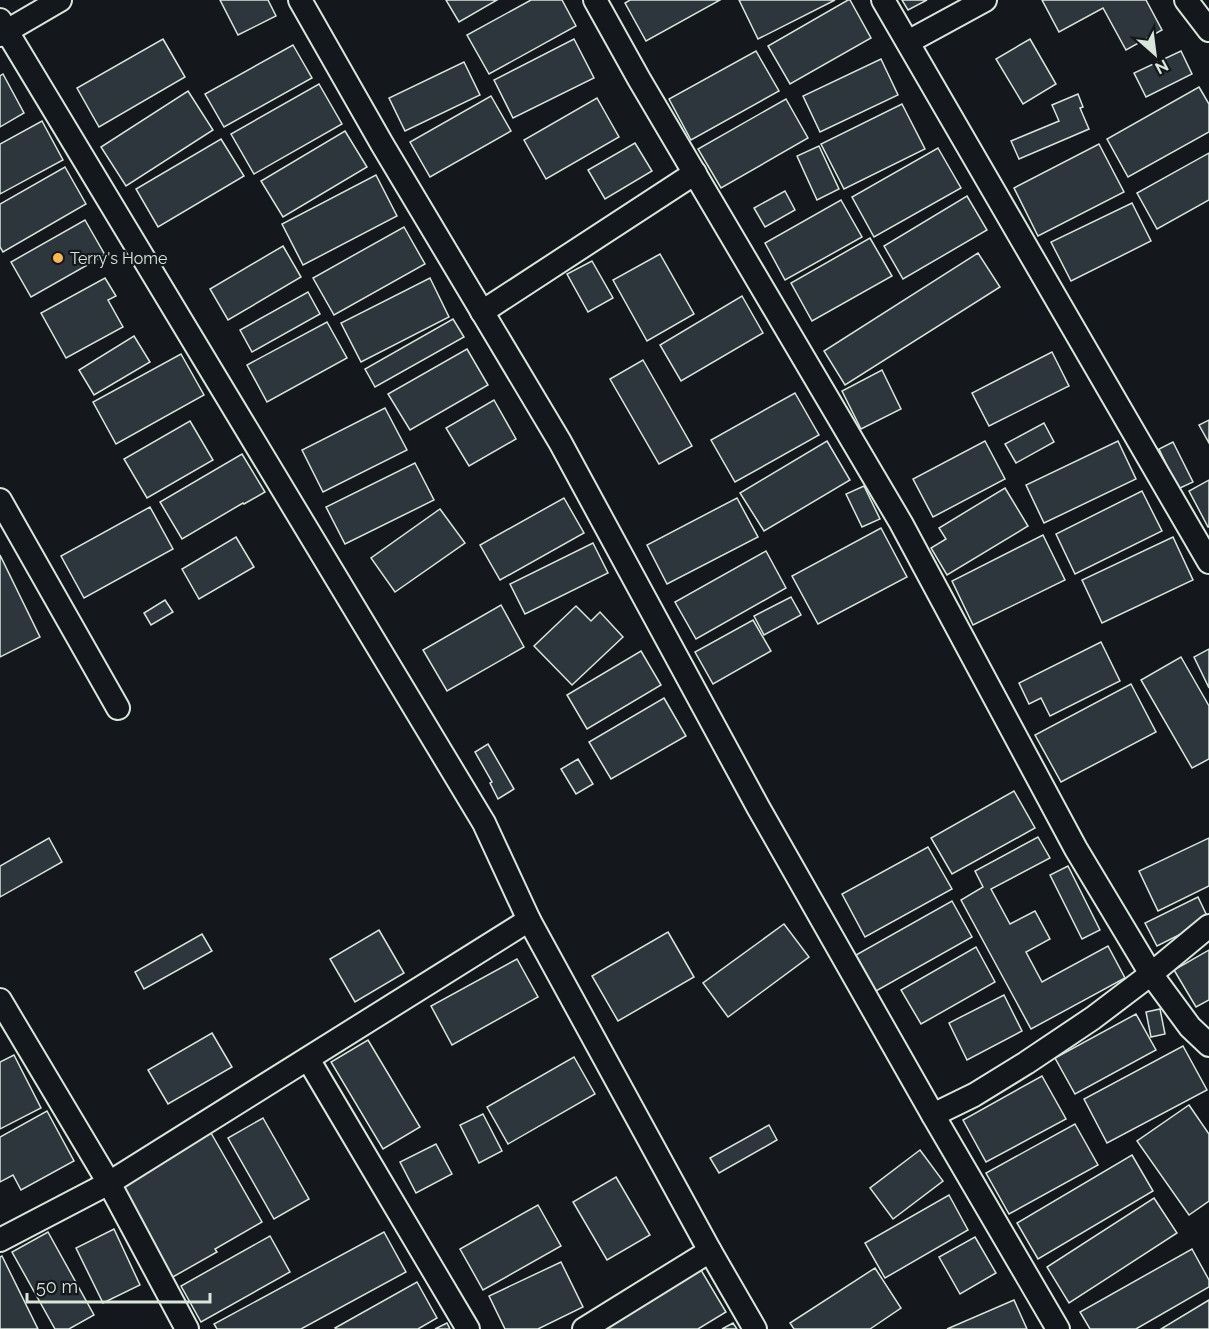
<svg xmlns="http://www.w3.org/2000/svg" width="1209" height="1329" font-family="Raleway,sans-serif">
  <style>
    .building { fill: #2c363c; stroke: #d8e6dc; stroke-width: 1.5 }
    .lines { fill: none; stroke-linecap: round; stroke-linejoin: round }
    .minor-casing { stroke: #d8e6dc; stroke-width: 26 }
    .minor { stroke: #14181c; stroke-width: 22 }
    .poi-dot { fill: #ffb74d; stroke: #14181c; stroke-width: 2 }
    .labels { text-anchor: middle; dominant-baseline: central; stroke-width: 4.5; stroke-linejoin: round; paint-order: stroke }
    .poi-label { font-size: 16px; fill: #d8e6dc; stroke: #14181c; text-anchor: start }
  </style>
  <rect width="100%" height="100%" fill="#14181c"/>
  <g class="building">
    <polygon points="220,0 268,0 276,16 238,35"/>
    <polygon points="446,0 497,0 459,22"/>
    <polygon points="531,0 562,0 576,26 489,74 467,35"/>
    <polygon points="630,0 720,0 646,41 625,3"/>
    <polygon points="739,0 835,0 758,39"/>
    <polygon points="848,0 850,0 871,38 790,84 768,46"/>
    <polygon points="902,0 927,0 908,10"/>
    <polygon points="1042,0 1146,0 1162,30 1126,50 1103,8 1059,32"/>
    <polygon points="163,39 185,77 99,127 77,88"/>
    <polygon points="574,39 594,78 513,118 494,80"/>
    <polygon points="1030,39 1056,84 1023,104 996,59"/>
    <polygon points="293,45 312,78 224,127 205,94"/>
    <polygon points="756,51 779,91 691,140 669,99"/>
    <polygon points="1181,51 1192,74 1146,97 1134,73"/>
    <polygon points="881,59 898,95 820,132 803,96"/>
    <polygon points="464,62 480,95 405,131 389,98"/>
    <polygon points="3,74 24,113 0,127 0,76"/>
    <polygon points="319,84 342,124 254,174 231,134"/>
    <polygon points="1199,87 1209,104 1209,132 1128,177 1107,139"/>
    <polygon points="188,91 213,130 126,186 101,147"/>
    <polygon points="1078,94 1083,107 1080,108 1089,129 1019,159 1011,141 1059,121 1052,105"/>
    <polygon points="491,96 511,131 430,177 410,142"/>
    <polygon points="597,98 619,137 546,179 524,140"/>
    <polygon points="786,99 808,138 721,188 698,149"/>
    <polygon points="902,104 925,149 844,189 821,144"/>
    <polygon points="42,121 63,160 0,194 0,144"/>
    <polygon points="345,131 367,167 283,217 261,181"/>
    <polygon points="221,139 244,176 158,227 136,189"/>
    <polygon points="635,143 652,171 605,199 588,170"/>
    <polygon points="1099,144 1124,192 1038,236 1014,188"/>
    <polygon points="819,146 839,189 817,200 797,156"/>
    <polygon points="938,148 961,188 874,237 852,197"/>
    <polygon points="1209,153 1209,200 1157,229 1137,193"/>
    <polygon points="65,167 86,204 3,252 0,247 0,204"/>
    <polygon points="376,175 397,216 303,265 282,224"/>
    <polygon points="785,191 795,210 765,227 754,208"/>
    <polygon points="967,196 987,230 903,279 884,246"/>
    <polygon points="841,200 862,237 785,280 765,243"/>
    <polygon points="1132,203 1151,241 1071,281 1051,242"/>
    <polygon points="85,220 105,255 31,297 11,262"/>
    <polygon points="404,227 425,264 334,315 313,278"/>
    <polygon points="870,238 892,276 812,321 791,283"/>
    <polygon points="283,246 301,277 228,320 210,289"/>
    <polygon points="978,253 1000,287 845,385 824,351"/>
    <polygon points="660,254 694,314 647,341 613,280"/>
    <polygon points="592,261 613,298 588,312 567,274"/>
    <polygon points="105,278 116,296 108,300 123,327 66,358 41,313"/>
    <polygon points="430,278 449,317 361,362 341,323"/>
    <polygon points="308,292 320,314 252,352 240,330"/>
    <polygon points="742,296 763,333 681,381 660,345"/>
    <polygon points="453,319 464,337 375,387 365,369"/>
    <polygon points="327,322 347,358 267,402 247,365"/>
    <polygon points="134,336 150,362 94,395 79,370"/>
    <polygon points="467,349 488,385 410,430 388,394"/>
    <polygon points="1052,352 1069,386 989,426 972,393"/>
    <polygon points="181,354 204,395 116,444 93,402"/>
    <polygon points="643,360 692,446 659,464 610,379"/>
    <polygon points="882,370 901,409 861,429 842,391"/>
    <polygon points="795,393 819,435 735,482 711,440"/>
    <polygon points="494,400 516,439 469,466 446,428"/>
    <polygon points="385,408 407,450 323,492 302,450"/>
    <polygon points="1209,420 1209,443 1199,425"/>
    <polygon points="190,421 213,460 147,498 124,459"/>
    <polygon points="1044,423 1054,442 1016,463 1005,444"/>
    <polygon points="827,441 850,480 764,531 740,493"/>
    <polygon points="985,441 1005,479 933,517 913,479"/>
    <polygon points="1118,441 1136,479 1044,523 1026,485"/>
    <polygon points="1173,442 1193,482 1178,489 1159,449"/>
    <polygon points="242,454 265,492 244,504 243,503 182,539 160,502"/>
    <polygon points="415,463 434,500 345,544 326,507"/>
    <polygon points="1209,480 1209,527 1208,527 1189,491"/>
    <polygon points="864,486 880,519 862,527 846,494"/>
    <polygon points="1005,488 1028,526 947,575 931,548 946,539 939,528"/>
    <polygon points="1142,491 1162,531 1075,574 1056,534"/>
    <polygon points="564,498 584,533 500,580 480,545"/>
    <polygon points="737,498 758,537 667,584 647,545"/>
    <polygon points="150,507 173,549 84,598 61,556"/>
    <polygon points="440,509 465,543 395,592 371,558"/>
    <polygon points="881,528 907,577 818,624 792,576"/>
    <polygon points="1043,535 1065,580 973,625 952,581"/>
    <polygon points="236,537 254,567 199,599 182,569"/>
    <polygon points="1173,537 1193,580 1102,623 1082,580"/>
    <polygon points="593,543 608,573 525,614 510,584"/>
    <polygon points="766,551 786,588 696,639 675,602"/>
    <polygon points="0,555 40,637 0,657"/>
    <polygon points="791,597 801,615 764,635 754,616"/>
    <polygon points="165,600 173,612 151,625 144,613"/>
    <polygon points="501,605 524,647 447,691 423,650"/>
    <polygon points="576,606 591,621 600,612 623,637 572,685 534,646"/>
    <polygon points="753,620 771,651 713,684 695,652"/>
    <polygon points="1101,642 1120,681 1050,716 1041,698 1029,704 1019,683"/>
    <polygon points="1209,649 1209,688 1194,657"/>
    <polygon points="641,651 661,685 587,729 567,695"/>
    <polygon points="1181,657 1209,706 1209,759 1192,768 1141,680"/>
    <polygon points="1131,684 1156,732 1061,782 1035,735"/>
    <polygon points="664,698 686,736 611,779 589,742"/>
    <polygon points="488,744 514,789 498,799 490,783 492,782 475,752"/>
    <polygon points="578,759 593,784 576,794 561,769"/>
    <polygon points="1014,791 1035,828 952,874 931,838"/>
    <polygon points="1038,837 1050,858 991,889 1010,924 1035,911 1050,939 1026,952 1042,982 1108,946 1125,978 1031,1029 961,900 983,887 975,871"/>
    <polygon points="49,838 62,862 0,897 0,866"/>
    <polygon points="1209,838 1209,886 1158,911 1139,871"/>
    <polygon points="928,847 952,889 865,937 842,894"/>
    <polygon points="1068,866 1100,930 1082,939 1050,875"/>
    <polygon points="1198,897 1209,920 1157,946 1145,923"/>
    <polygon points="952,901 972,937 876,991 856,955"/>
    <polygon points="784,924 809,957 728,1017 703,983"/>
    <polygon points="379,930 404,973 355,1002 330,959"/>
    <polygon points="668,932 694,977 618,1021 592,976"/>
    <polygon points="202,934 212,951 144,989 135,972"/>
    <polygon points="976,947 995,982 921,1024 901,990"/>
    <polygon points="1209,950 1209,1000 1196,1007 1174,970"/>
    <polygon points="517,959 538,997 452,1045 431,1006"/>
    <polygon points="1004,995 1022,1031 967,1060 949,1023"/>
    <polygon points="1160,1009 1165,1034 1151,1037 1146,1012"/>
    <polygon points="1136,1014 1156,1050 1075,1094 1055,1058"/>
    <polygon points="212,1033 232,1067 168,1104 148,1070"/>
    <polygon points="368,1040 420,1127 383,1149 331,1062"/>
    <polygon points="1183,1046 1207,1090 1107,1143 1084,1099"/>
    <polygon points="14,1055 41,1108 0,1129 0,1062"/>
    <polygon points="574,1057 595,1094 508,1144 487,1107"/>
    <polygon points="1042,1076 1066,1119 986,1162 963,1120"/>
    <polygon points="1189,1105 1209,1134 1209,1201 1189,1215 1137,1141"/>
    <polygon points="47,1111 74,1161 21,1190 13,1175 0,1182 0,1137"/>
    <polygon points="483,1114 502,1151 479,1163 460,1125"/>
    <polygon points="263,1118 309,1199 274,1219 228,1138"/>
    <polygon points="1075,1124 1098,1165 1009,1214 986,1173"/>
    <polygon points="769,1125 777,1140 719,1173 710,1158"/>
    <polygon points="211,1133 262,1222 215,1249 217,1252 171,1278 119,1185"/>
    <polygon points="436,1144 452,1174 416,1193 400,1162"/>
    <polygon points="920,1150 943,1181 893,1219 870,1188"/>
    <polygon points="1132,1155 1153,1191 1038,1259 1017,1223"/>
    <polygon points="616,1177 650,1235 607,1260 573,1202"/>
    <polygon points="949,1195 968,1230 885,1278 865,1243"/>
    <polygon points="1154,1198 1177,1233 1069,1303 1047,1267"/>
    <polygon points="538,1205 561,1246 483,1290 460,1249"/>
    <polygon points="114,1229 140,1285 103,1303 76,1248"/>
    <polygon points="48,1232 94,1315 69,1329 55,1329 12,1252"/>
    <polygon points="384,1232 406,1272 301,1329 217,1329 214,1324"/>
    <polygon points="270,1236 290,1272 201,1322 181,1286"/>
    <polygon points="975,1237 996,1273 960,1294 939,1257"/>
    <polygon points="1192,1249 1209,1280 1209,1287 1136,1329 1090,1329 1080,1312"/>
    <polygon points="2,1256 38,1329 0,1329 0,1257"/>
    <polygon points="561,1262 583,1307 538,1329 505,1329 489,1296"/>
    <polygon points="875,1268 901,1308 870,1329 794,1329 790,1323"/>
    <polygon points="701,1270 726,1312 698,1329 604,1329"/>
    <polygon points="417,1282 437,1318 418,1329 336,1329 335,1328"/>
    <polygon points="1014,1300 1027,1329 947,1329"/>
    <polygon points="1209,1300 1209,1329 1161,1329"/>
    <polygon points="447,1323 450,1329 435,1329"/>
    <polygon points="733,1323 737,1329 722,1329"/>
  </g>
  <g class="lines">
    <g class="minor-casing">
      <g id="minor">
        <polyline points="300,0 382,144 560,442 758,807 933,1115 1058,1329"/>
        <polyline points="595,0 639,79 901,523 1076,849 1151,974 1190,1027 1209,1045"/>
        <polyline points="883,0 1209,562"/>
        <polyline points="1186,0 1209,30"/>
        <polyline points="0,20 484,823 529,920 710,1251 755,1329"/>
        <polyline points="0,35 60,0"/>
        <polyline points="908,42 985,0"/>
        <polyline points="482,312 695,173"/>
        <polyline points="0,500 118,708"/>
        <polyline points="0,1000 109,1183 187,1329"/>
        <polyline points="308,1059 468,1329"/>
        <polyline points="933,1115 974,1095 1026,1063 1093,1018 1151,974 1209,926"/>
        <polyline points="0,1240 109,1183 529,920"/>
        <polyline points="584,1329 710,1251"/>
      </g>
    </g>
    <use href="#minor" class="minor"/>
  </g>
  <circle class="poi-dot" cx="58" cy="258" r="6"/>
  <g class="labels">
    <g class="poi-label">
      <text x="70" y="258">Terry's Home</text>
    </g>
  </g>
  <g transform="translate(1155 54) rotate(152)" stroke="#14181c" stroke-width="4.5" paint-order="stroke">
  <path d="M0-4.5L10 22L0 15L-10 22Z" fill="#d8e6dc"/>
  <text y="-9" font-size="16" font-weight="bold" text-anchor="middle" fill="#d8e6dc">N</text>
  </g>
  <path d="M27 1293v9h183v-9" fill="none" stroke="#d8e6dc" stroke-width="3"/>
  <text x="36" y="1293" font-size="18" fill="#d8e6dc" stroke="#14181c" stroke-width="4.5" paint-order="stroke">50 m</text>
</svg>
